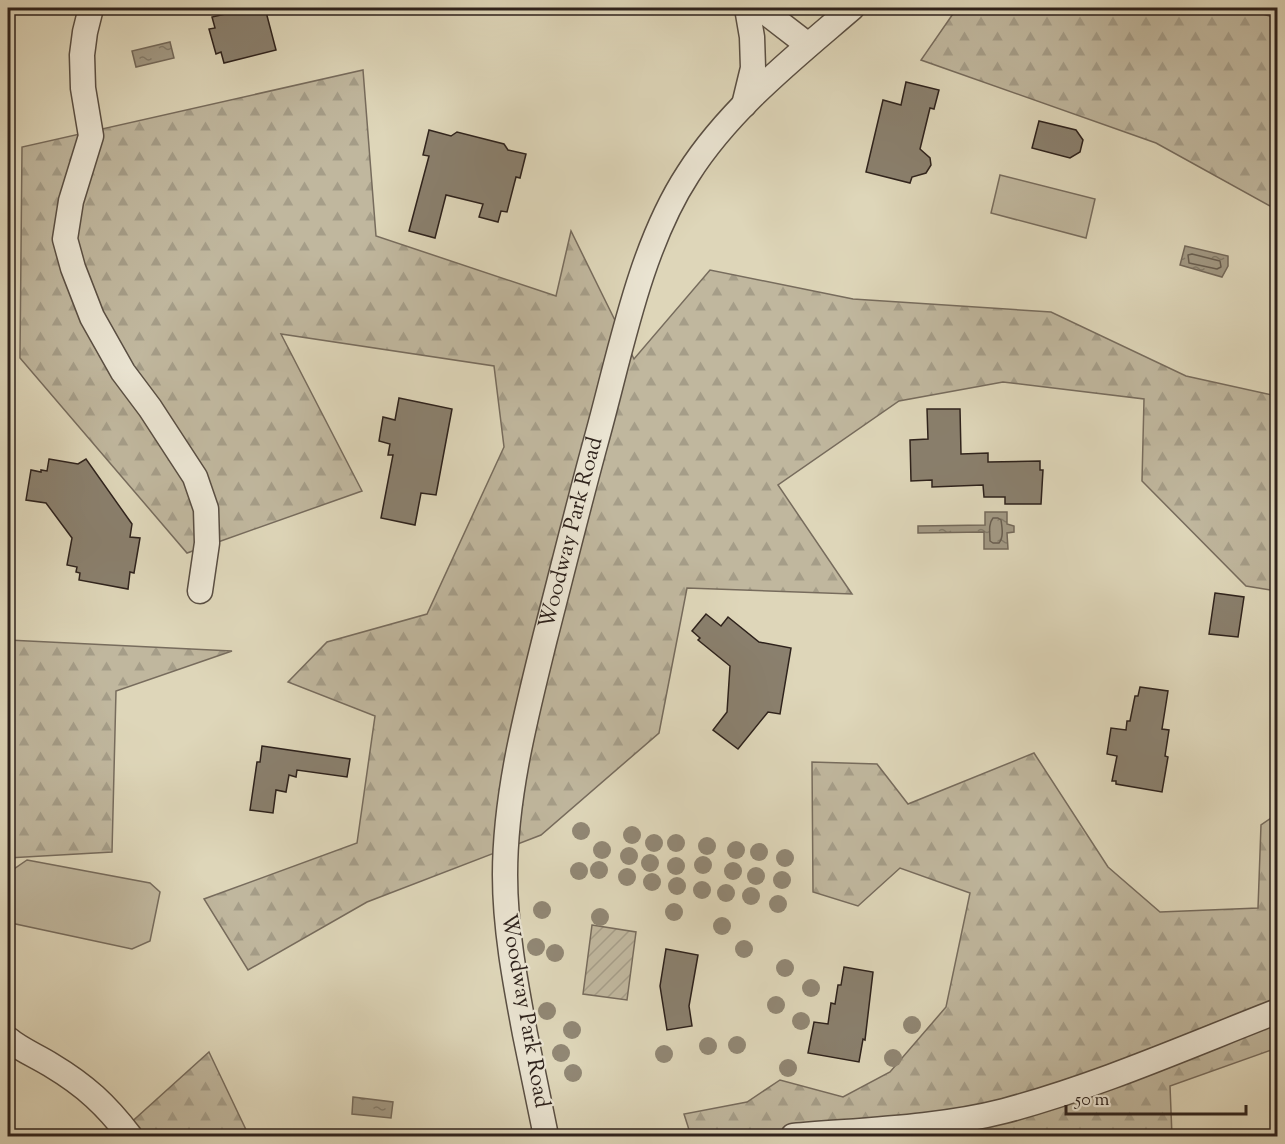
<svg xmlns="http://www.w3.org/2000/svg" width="1285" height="1144" font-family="'Sorts Mill Goudy',serif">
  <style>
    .grass { fill: #c0b79e; stroke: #776c5d; stroke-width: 1.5 }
    .forest { fill: url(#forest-firs); stroke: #776c5d; stroke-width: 1.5 }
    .garden { fill: url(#garden-furrows); stroke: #776c5d; stroke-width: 1.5 }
    .water { fill: url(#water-ripples); stroke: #74695a; stroke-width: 1.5 }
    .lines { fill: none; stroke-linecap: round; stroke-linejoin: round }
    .shore { stroke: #685e50; stroke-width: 1.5 }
    .stream { stroke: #74695a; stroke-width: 8 }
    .building { fill: #8a806e; stroke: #2e221c; stroke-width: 1.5 }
    .minor-casing { stroke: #5a4f43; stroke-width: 27 }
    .minor { stroke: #eae4d2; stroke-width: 24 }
    .tree { fill: #918774 }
    .labels { text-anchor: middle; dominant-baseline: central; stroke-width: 4.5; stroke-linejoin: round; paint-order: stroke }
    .street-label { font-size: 22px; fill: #2e221c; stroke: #eae4d2 }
  </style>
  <defs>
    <pattern id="forest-firs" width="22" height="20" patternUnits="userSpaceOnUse" patternTransform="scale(1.5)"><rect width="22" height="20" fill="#c0b79e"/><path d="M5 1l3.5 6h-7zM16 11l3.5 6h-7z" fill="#a59d88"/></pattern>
    <pattern id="garden-furrows" width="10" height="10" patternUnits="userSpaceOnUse" patternTransform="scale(1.5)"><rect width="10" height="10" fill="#c0b79e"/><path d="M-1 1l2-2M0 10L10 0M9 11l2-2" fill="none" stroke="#a59d88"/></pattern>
    <pattern id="water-ripples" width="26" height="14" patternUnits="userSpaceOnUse" patternTransform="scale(1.5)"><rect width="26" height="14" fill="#a29984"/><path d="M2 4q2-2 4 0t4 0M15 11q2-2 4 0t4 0" fill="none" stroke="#847c6b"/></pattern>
  </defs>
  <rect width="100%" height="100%" fill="#ded6b9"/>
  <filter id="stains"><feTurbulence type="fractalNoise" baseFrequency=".00333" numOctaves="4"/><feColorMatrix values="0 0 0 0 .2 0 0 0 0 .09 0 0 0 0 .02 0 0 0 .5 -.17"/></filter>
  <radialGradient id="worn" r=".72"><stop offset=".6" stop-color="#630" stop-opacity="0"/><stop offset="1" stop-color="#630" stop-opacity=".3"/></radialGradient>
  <g class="grass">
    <polygon points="1000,175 1095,199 1086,238 991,213"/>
    <path d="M27,860L150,883L160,892L150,941L132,949L11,923C1,909 10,884 14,869Z"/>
  </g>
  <g class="forest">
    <polygon points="957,8 1277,8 1277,210 1156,143 921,60"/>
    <polygon points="363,70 376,236 556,296 571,231 634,359 710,270 853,299 1051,312 1186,376 1277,396 1277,591 1246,586 1142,481 1144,399 1003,382 899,401 778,485 852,594 687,588 659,733 541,835 367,902 248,970 204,899 357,843 375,716 288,682 327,642 427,614 504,447 494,366 281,334 362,491 187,553 20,358 22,147"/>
    <polygon points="8,640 232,651 116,691 112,852 8,858"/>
    <polygon points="1034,753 1108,867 1160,912 1258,908 1261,825 1277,814 1277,1048 1170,1086 1172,1136 1095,1136 1092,1133 1085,1136 691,1136 684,1114 747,1102 780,1080 843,1097 890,1072 946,1007 970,893 900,868 858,906 813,892 812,762 877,764 908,804"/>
    <polygon points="209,1052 249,1136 116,1136"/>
  </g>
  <polygon class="garden" points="592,925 636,932 627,1000 583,994"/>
  <g class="water">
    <polygon points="170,42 174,58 136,67 132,51"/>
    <polygon points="1185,246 1228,256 1228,266 1222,277 1180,265"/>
    <polygon points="985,512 1007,512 1007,524 1014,526 1014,532 1007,533 1008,549 984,549 984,532 918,533 918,526 985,525"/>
    <polygon points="353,1097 393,1102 391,1118 352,1114"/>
  </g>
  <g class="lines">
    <g class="shore">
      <polygon points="1192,254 1220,261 1221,267 1217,269 1189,263 1188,255"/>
      <path d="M998,518L1001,520C1002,527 1004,537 999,543H993L990,541C990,533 988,524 993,518Z"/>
    </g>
    <polyline class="stream" points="1253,8 1278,15"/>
  </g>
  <g class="building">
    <polygon points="252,8 265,8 276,50 224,63 221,52 216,54 209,29 215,28 212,17"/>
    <polygon points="906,82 939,90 934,109 930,108 920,149 930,158 931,165 926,173 912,177 910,183 866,172 883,100 901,105"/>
    <polygon points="1039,121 1076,130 1083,140 1080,152 1070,158 1032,148"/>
    <polygon points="429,130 451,136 457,132 504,144 508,150 526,154 520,178 516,177 507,212 501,211 498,222 479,217 483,204 446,195 435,238 409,231 429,156 423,155"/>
    <polygon points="399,398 452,409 436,495 421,493 415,525 381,518 393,455 388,455 390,444 379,441 383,417 395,420"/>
    <polygon points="927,409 960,409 961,454 988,453 988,462 1040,461 1040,470 1043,470 1041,504 1005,504 1005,497 984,497 983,485 932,487 932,480 911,481 910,440 928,439"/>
    <polygon points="49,459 78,464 86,459 132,524 130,537 140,538 134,573 130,572 128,589 79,580 80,573 76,572 77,567 67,565 72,538 46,503 26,500 31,470 41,472 41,470 47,471"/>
    <polygon points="1215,593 1244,597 1238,637 1209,634"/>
    <polygon points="706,614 721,626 728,617 759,642 791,648 780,714 768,712 738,749 713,730 727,712 730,666 698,640 700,638 692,631"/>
    <polygon points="1140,687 1168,691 1162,729 1169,730 1165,756 1168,757 1162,792 1116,784 1116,781 1112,781 1117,756 1107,754 1111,728 1126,730 1127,721 1130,721 1135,696 1138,696"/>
    <polygon points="262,746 350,759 347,777 297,770 296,777 289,775 286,792 276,790 273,813 250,810 257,762 260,762"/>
    <polygon points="666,949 698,955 689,1006 692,1026 667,1030 660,986"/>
    <polygon points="844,967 873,972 865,1040 863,1039 859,1062 808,1053 814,1022 828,1024 831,1003 835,1004 838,985 841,985"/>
  </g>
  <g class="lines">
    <g class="minor-casing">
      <g id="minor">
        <polyline points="91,8 85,32 82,55 83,88 91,136 71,201 65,239 73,268 92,317 123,372 150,408 195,477 206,509 207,543 200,591"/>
        <polyline points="760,8 808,45"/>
        <polyline points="744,105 753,68 752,37 747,8"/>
        <path d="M8,1039C21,1050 37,1056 51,1065C86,1086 106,1105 130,1136"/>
        <path id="s1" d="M546,1136C539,1102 532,1068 525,1034C515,981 505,928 505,875C505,795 526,715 545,638C562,572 578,507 596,441C620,355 639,249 688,174C730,108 794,58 852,8"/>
        <path d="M793,1136C861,1130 938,1128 1004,1111C1098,1086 1188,1046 1278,1011"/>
      </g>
    </g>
    <use href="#minor" class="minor"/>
  </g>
  <g class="tree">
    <circle cx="581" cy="831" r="9"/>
    <circle cx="632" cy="835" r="9"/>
    <circle cx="654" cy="843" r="9"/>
    <circle cx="676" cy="843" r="9"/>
    <circle cx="707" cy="846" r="9"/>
    <circle cx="602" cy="850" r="9"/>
    <circle cx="736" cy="850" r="9"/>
    <circle cx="759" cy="852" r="9"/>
    <circle cx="629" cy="856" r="9"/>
    <circle cx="785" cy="858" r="9"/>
    <circle cx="650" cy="863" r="9"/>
    <circle cx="703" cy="865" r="9"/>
    <circle cx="676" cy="866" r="9"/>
    <circle cx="599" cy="870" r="9"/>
    <circle cx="579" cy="871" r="9"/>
    <circle cx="733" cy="871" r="9"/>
    <circle cx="756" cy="876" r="9"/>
    <circle cx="627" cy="877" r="9"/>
    <circle cx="782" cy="880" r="9"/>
    <circle cx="652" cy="882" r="9"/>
    <circle cx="677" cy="886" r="9"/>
    <circle cx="702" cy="890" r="9"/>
    <circle cx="726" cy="893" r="9"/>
    <circle cx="751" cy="896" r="9"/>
    <circle cx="778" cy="904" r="9"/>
    <circle cx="542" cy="910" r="9"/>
    <circle cx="674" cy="912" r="9"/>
    <circle cx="600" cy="917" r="9"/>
    <circle cx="722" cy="926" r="9"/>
    <circle cx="536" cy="947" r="9"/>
    <circle cx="744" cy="949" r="9"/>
    <circle cx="555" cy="953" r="9"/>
    <circle cx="785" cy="968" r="9"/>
    <circle cx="811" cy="988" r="9"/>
    <circle cx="776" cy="1005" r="9"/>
    <circle cx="547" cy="1011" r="9"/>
    <circle cx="801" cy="1021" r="9"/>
    <circle cx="912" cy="1025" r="9"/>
    <circle cx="572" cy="1030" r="9"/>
    <circle cx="737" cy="1045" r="9"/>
    <circle cx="708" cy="1046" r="9"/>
    <circle cx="561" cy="1053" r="9"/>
    <circle cx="664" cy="1054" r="9"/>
    <circle cx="893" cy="1058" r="9"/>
    <circle cx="788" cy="1068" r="9"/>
    <circle cx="573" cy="1073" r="9"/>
  </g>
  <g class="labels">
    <g class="street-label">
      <text stroke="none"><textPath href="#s1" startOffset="614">Woodway Park Road</textPath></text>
      <text transform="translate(524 1011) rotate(80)">Woodway Park Road</text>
    </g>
  </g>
  <rect width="1285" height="1144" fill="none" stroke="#ded6b9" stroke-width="30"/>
  <rect x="9" y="9" width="1267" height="1126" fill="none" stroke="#2e221c" stroke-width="3"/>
  <rect x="15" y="15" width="1255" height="1114" fill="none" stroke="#2e221c" stroke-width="1.5"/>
  <path d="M1066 1105v9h180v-9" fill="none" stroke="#2e221c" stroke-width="3"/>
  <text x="1075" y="1105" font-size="18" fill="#2e221c" stroke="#eae4d2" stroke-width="4.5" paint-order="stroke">50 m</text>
  <rect width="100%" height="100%" filter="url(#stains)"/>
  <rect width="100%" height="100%" fill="url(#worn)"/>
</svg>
